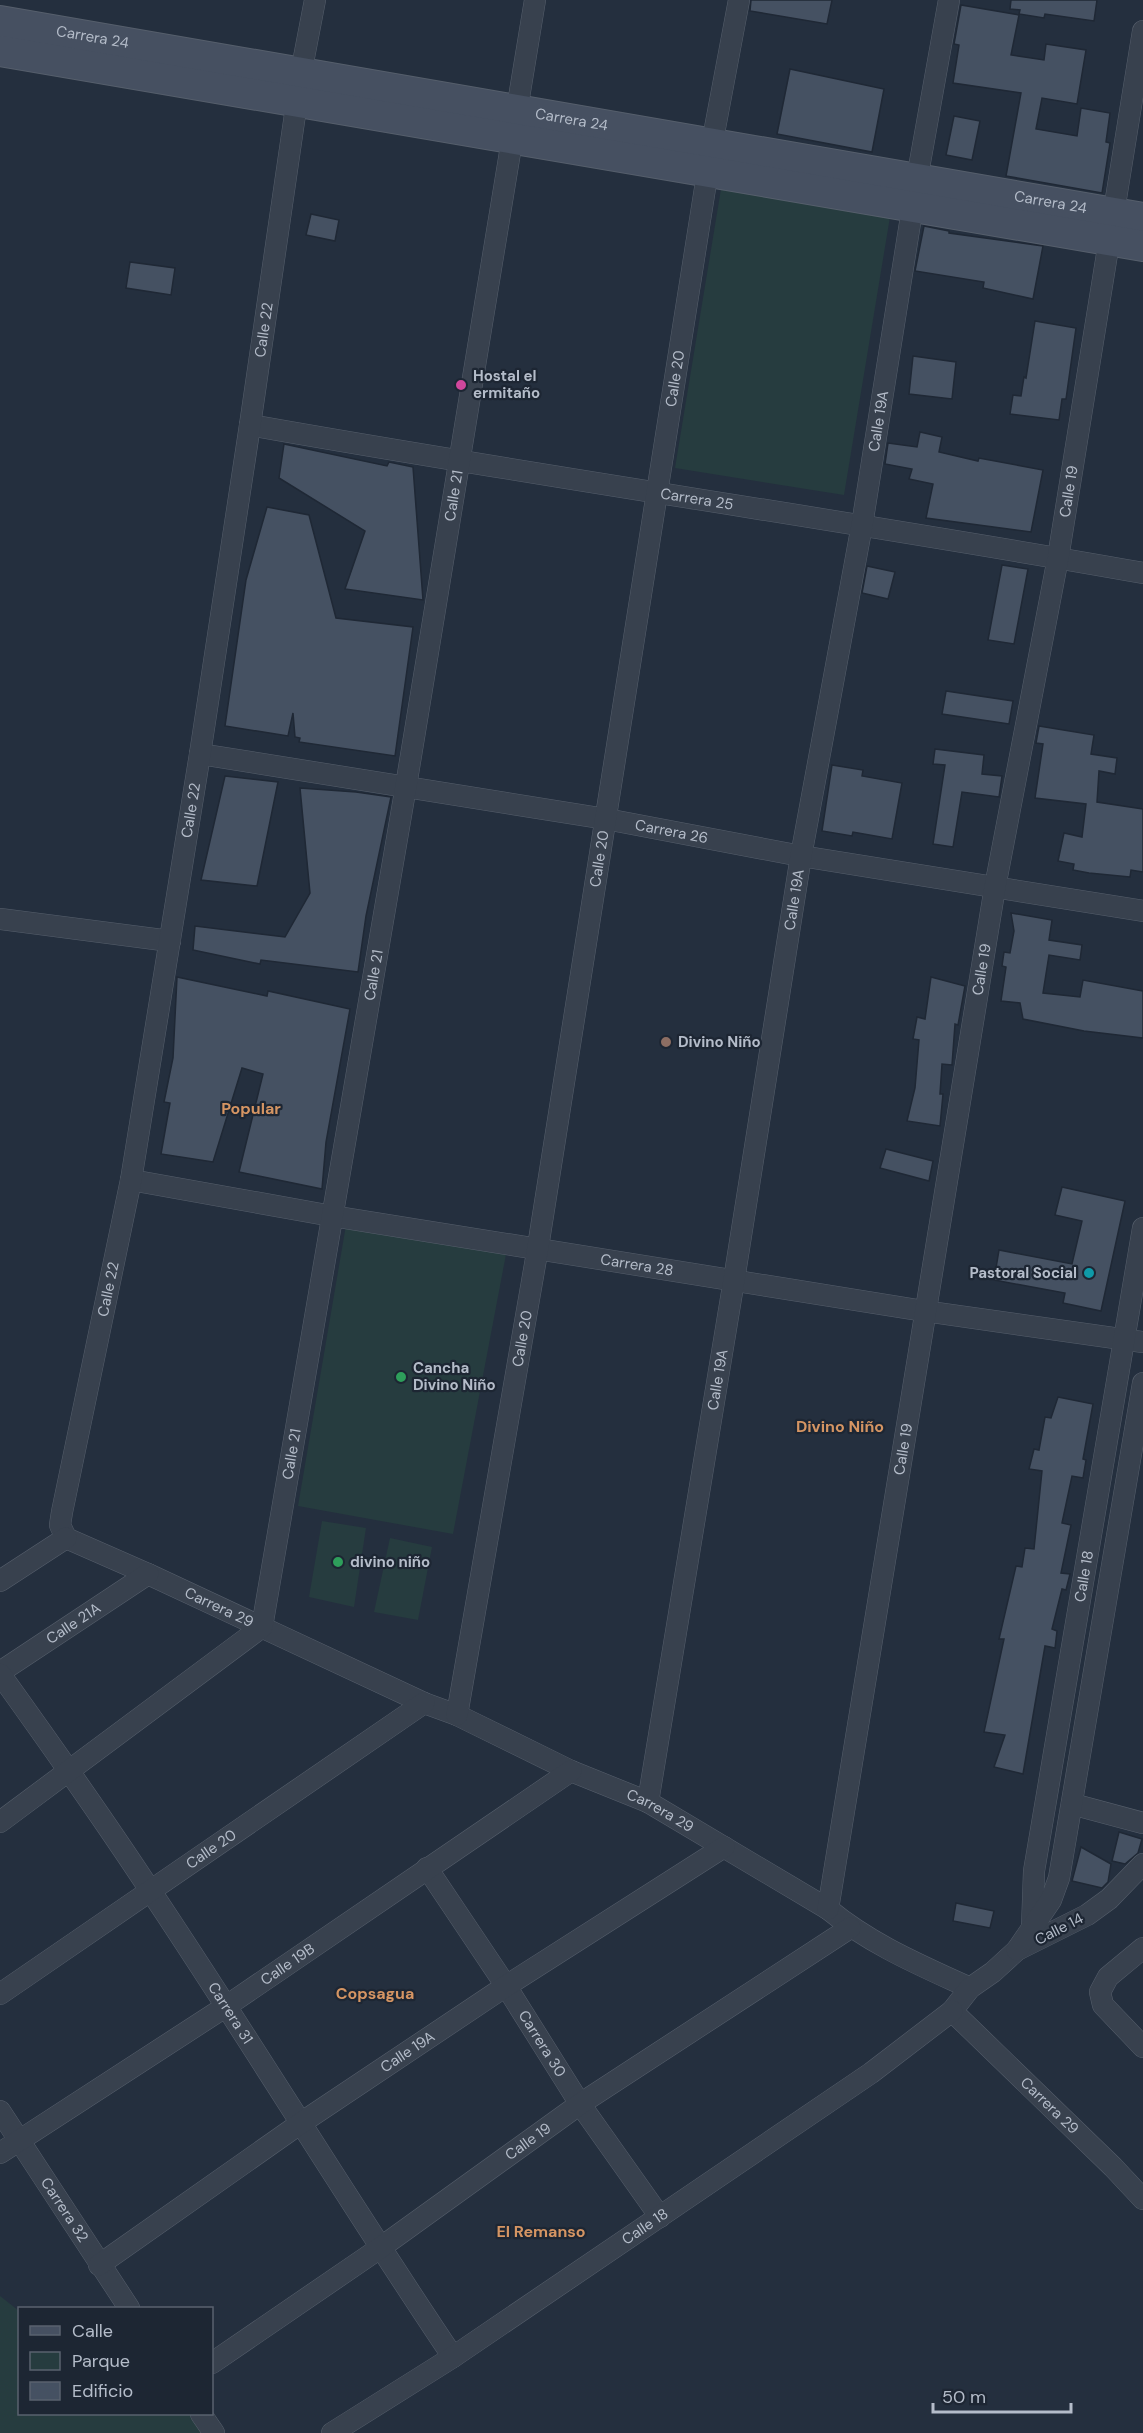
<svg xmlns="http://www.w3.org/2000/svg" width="1143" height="2433" font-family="'DM Sans',sans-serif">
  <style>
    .green { fill: #263c3f }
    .building { fill: #455162; stroke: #1f2835; stroke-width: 1.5 }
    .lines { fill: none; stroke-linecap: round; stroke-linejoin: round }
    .street-casing { stroke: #565f6c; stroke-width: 22 }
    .secondary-casing { stroke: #565f6c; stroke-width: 32 }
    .street { stroke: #38414e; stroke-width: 21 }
    .secondary { stroke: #465061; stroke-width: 30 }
    .hotel-dot { fill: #d1479c; stroke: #1d2633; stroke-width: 2 }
    .education-dot { fill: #8d6e63; stroke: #1d2633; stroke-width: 2 }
    .culture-dot { fill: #0f9aa8; stroke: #1d2633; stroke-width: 2 }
    .leisure-dot { fill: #2e9e5b; stroke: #1d2633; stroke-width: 2 }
    .labels { text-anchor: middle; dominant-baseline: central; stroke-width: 4.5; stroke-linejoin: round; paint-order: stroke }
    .street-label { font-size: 15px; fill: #b4bcc9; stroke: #1d2633 }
    .poi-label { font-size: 15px; font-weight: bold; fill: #b4bcc9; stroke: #1d2633; text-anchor: start }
    .neighbourhood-label { font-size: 16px; font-weight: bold; fill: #d59563; stroke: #1d2633 }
  </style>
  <rect width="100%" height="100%" fill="#242f3e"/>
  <g class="green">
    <polygon points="721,189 890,217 844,495 675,468"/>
    <polygon points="346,1225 507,1249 453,1534 298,1506"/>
    <polygon points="322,1521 366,1528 354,1607 309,1597"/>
    <polygon points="390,1538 432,1547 418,1620 374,1612"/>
    <polygon points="0,2296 19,2311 20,2414 192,2414 218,2433 0,2433"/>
  </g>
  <g class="building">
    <polygon points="751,0 832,0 827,24 750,11"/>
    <polygon points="1011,0 1097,0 1094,21 1045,14 1044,18 1019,14 1020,10 1010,9"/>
    <polygon points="961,5 1019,15 1011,55 1044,60 1046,44 1086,50 1077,104 1042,98 1036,129 1077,136 1081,108 1110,113 1106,142 1110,143 1102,193 1006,176 1021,93 953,83 959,45 954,44"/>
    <polygon points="790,69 884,89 872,152 777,134"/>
    <polygon points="954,116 980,121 972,160 946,155"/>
    <polygon points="311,214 339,220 335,241 306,235"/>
    <polygon points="924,226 949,231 949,233 1043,246 1033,299 983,288 984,282 915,271"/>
    <polygon points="130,262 175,268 171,295 126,288"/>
    <polygon points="1035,321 1076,328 1066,399 1062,399 1059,420 1010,414 1013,395 1021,396 1024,377 1026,378"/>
    <polygon points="913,356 956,362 952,399 909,394"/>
    <polygon points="920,432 942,437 939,452 978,461 979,458 1043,470 1031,532 926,518 933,484 909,479 912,469 885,464 888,443 917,447"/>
    <polygon points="284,444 387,466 389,462 413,467 423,600 345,589 365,531 279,478"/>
    <polygon points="267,507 309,515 336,618 413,627 395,756 299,742 300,738 295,737 293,713 288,736 225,726 246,580"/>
    <polygon points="1002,565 1028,569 1014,644 988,640"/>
    <polygon points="867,566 895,572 888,599 862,593"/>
    <polygon points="946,691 1013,701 1009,724 942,714"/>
    <polygon points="1039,726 1094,735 1091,754 1117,758 1115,774 1099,771 1097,802 1143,809 1143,872 1131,870 1130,877 1089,873 1073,870 1074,864 1058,861 1064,833 1082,837 1086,804 1035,798 1043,744 1036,743"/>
    <polygon points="935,749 984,755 982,774 1002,776 999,797 962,792 953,847 933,844 945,765 933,764"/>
    <polygon points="832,765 863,770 862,776 902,783 892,839 853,832 852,836 822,831"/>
    <polygon points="225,776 278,782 257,886 201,880"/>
    <polygon points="300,788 356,792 391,797 366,916 358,972 261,960 260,964 193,950 195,926 285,937 310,893"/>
    <polygon points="1011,913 1052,920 1049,940 1082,945 1080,960 1049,955 1043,993 1080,997 1083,980 1143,991 1143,1038 1084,1031 1023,1019 1020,1003 1001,1001 1006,967 1002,966 1004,952 1010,953 1014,931"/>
    <polygon points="177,977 267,996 268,991 350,1009 326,1142 322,1189 239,1172 263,1074 242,1068 213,1162 161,1154 170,1103 164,1102 173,1058"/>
    <polygon points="931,977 965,986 958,1025 955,1024 952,1065 942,1064 940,1094 943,1094 940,1126 907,1121 915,1088 919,1040 913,1039 917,1017 925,1019"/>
    <polygon points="886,1149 933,1161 929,1181 880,1168"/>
    <polygon points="1062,1187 1125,1201 1101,1311 1063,1303 1065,1293 994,1280 999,1250 1072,1264 1082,1221 1055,1215"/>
    <polygon points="1058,1397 1093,1404 1083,1459 1086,1460 1083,1478 1072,1476 1062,1523 1071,1525 1061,1573 1070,1574 1066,1590 1062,1589 1052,1629 1057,1631 1055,1648 1045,1646 1023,1774 994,1767 1005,1735 984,1732 1004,1639 999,1639 1016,1566 1022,1567 1025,1548 1034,1549 1042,1471 1029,1469 1034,1449 1039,1450 1045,1417 1051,1418"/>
    <polygon points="1119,1832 1142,1839 1138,1853 1125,1864 1112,1861"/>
    <polygon points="1081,1847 1111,1864 1108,1882 1102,1888 1072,1881"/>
    <polygon points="956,1903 994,1911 990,1928 953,1921"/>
  </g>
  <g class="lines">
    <g class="street-casing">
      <g id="street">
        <path id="s1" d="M250,425C547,478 846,520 1143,573"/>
        <path id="s2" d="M200,754L606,819L801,856L1143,911"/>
        <polyline points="0,919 170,941"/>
        <path id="s3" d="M131,1180L332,1216L924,1311L1143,1342"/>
        <path id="s4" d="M66,1538L60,1525L62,1512L131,1180L200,754L250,425L301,73L315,0"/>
        <path id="s5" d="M66,1538L148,1574L424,1703L457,1715L571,1771L648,1802L828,1909C870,1944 920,1965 970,1988"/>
        <polyline points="0,1581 66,1538"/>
        <path id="s6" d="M0,1672L148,1574"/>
        <path id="s7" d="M0,1674C51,1745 102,1817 150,1890C253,2044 349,2203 453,2357"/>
        <path id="s8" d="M457,1715L538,1247L712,144L739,0"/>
        <path id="s9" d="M648,1802L734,1280L801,856L862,525L917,179L949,0"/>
        <polyline points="1072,1804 1143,1823"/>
        <path id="s10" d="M0,1822L262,1627L406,786L535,0"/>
        <path id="s11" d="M1143,1864L1109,1899L1087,1915L1017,1950L993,1972L970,1988L952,2011L1113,2167L1143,2199"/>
        <path id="s12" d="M427,1868L506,1986L580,2104L660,2217"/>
        <path id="s13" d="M828,1909L995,887L1058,558L1143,31"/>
        <path id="s14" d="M1032,1928L1034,1871L1143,1228"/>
        <polyline points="1143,1948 1108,1977 1100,1992 1103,2005 1143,2047"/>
        <polyline points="1017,1950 1051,1900 1059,1878 1143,1383"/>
        <path id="s15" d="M0,1994L424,1703"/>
        <path id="s16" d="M0,2111L129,2308"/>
        <path id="s17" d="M0,2153L225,2007L571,1771"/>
        <path id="s18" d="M99,2265L301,2123L506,1986L724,1847"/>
        <path id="s19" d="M212,2363L380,2248L580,2104L850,1928"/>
        <polyline points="201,2414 214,2433"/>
        <path id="s20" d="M332,2433L453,2357L871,2073L952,2011"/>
      </g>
    </g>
    <g class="secondary-casing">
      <g id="secondary">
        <path id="s21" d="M0,21L1143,218"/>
        <polyline points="0,51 1143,246"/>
      </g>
    </g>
    <use href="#street" class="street"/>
    <use href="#secondary" class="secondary"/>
  </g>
  <circle class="hotel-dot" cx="461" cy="385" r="6"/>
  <circle class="education-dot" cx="666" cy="1042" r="6"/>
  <circle class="culture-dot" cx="1089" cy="1273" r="6"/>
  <g class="leisure-dot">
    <circle cx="401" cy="1377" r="6"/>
    <circle cx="338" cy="1562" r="6"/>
  </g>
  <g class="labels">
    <g class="street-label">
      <text stroke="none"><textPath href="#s21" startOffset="94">Carrera 24</textPath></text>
      <text stroke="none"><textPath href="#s21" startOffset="580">Carrera 24</textPath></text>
      <text stroke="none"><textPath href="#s21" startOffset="1066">Carrera 24</textPath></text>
      <text stroke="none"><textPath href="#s4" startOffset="1227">Calle 22</textPath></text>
      <text stroke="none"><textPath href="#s8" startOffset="1354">Calle 20</textPath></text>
      <text stroke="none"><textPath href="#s9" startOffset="1400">Calle 19A</textPath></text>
      <text stroke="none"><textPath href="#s13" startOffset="1438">Calle 19</textPath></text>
      <text stroke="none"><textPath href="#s10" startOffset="1474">Calle 21</textPath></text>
      <text stroke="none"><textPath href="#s1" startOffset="453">Carrera 25</textPath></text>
      <text stroke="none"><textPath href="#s4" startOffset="741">Calle 22</textPath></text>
      <text stroke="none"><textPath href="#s2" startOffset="478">Carrera 26</textPath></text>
      <text stroke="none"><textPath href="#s8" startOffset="868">Calle 20</textPath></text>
      <text stroke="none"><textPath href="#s9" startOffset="914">Calle 19A</textPath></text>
      <text stroke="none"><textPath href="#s13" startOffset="952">Calle 19</textPath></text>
      <text stroke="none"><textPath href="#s10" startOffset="988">Calle 21</textPath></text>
      <text stroke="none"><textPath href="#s3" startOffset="513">Carrera 28</textPath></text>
      <text stroke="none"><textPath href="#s4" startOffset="255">Calle 22</textPath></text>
      <text stroke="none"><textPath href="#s8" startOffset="382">Calle 20</textPath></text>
      <text stroke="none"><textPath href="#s9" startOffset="428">Calle 19A</textPath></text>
      <text stroke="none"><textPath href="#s13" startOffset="466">Calle 19</textPath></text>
      <text stroke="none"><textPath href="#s10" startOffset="502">Calle 21</textPath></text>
      <text stroke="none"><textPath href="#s14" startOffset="356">Calle 18</textPath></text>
      <text stroke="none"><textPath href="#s5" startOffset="168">Carrera 29</textPath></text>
      <text stroke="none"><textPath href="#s6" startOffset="88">Calle 21A</textPath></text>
      <text stroke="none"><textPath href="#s5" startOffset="654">Carrera 29</textPath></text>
      <text stroke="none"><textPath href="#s15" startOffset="256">Calle 20</textPath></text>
      <text transform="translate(1059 1929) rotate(-27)">Calle 14</text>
      <text stroke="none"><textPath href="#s17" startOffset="344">Calle 19B</textPath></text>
      <text stroke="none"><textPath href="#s7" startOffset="410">Carrera 31</textPath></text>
      <text stroke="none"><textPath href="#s12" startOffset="210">Carrera 30</textPath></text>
      <text stroke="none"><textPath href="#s18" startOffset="375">Calle 19A</textPath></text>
      <text stroke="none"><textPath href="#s11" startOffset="380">Carrera 29</textPath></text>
      <text stroke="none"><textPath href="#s19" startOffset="386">Calle 19</textPath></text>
      <text stroke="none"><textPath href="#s16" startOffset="118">Carrera 32</textPath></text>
      <text stroke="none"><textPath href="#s20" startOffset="375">Calle 18</textPath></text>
    </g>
    <g class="poi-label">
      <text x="473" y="376">Hostal el<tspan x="473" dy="17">ermitaño</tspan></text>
      <text x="678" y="1042">Divino Niño</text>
      <text x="1077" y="1273" text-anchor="end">Pastoral Social</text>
      <text x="413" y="1368">Cancha<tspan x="413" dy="17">Divino Niño</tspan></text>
      <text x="350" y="1562">divino niño</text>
    </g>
    <g class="neighbourhood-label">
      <text x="251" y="1108">Popular</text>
      <text x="840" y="1426">Divino Niño</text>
      <text x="375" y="1993">Copsagua</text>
      <text x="541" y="2231">El Remanso</text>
    </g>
  </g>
  <rect x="18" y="2307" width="195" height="108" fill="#1d2633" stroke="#59626f" stroke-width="1.5"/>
  <rect x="30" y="2326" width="30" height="9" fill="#465061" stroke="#59626f" stroke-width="1.5"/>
  <text x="72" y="2337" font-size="18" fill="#b4bcc9">Calle</text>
  <rect x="30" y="2352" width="30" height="18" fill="#263c3f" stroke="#59626f" stroke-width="1.5"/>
  <text x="72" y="2367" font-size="18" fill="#b4bcc9">Parque</text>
  <rect x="30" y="2382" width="30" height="18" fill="#455162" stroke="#59626f" stroke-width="1.5"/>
  <text x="72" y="2397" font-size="18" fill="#b4bcc9">Edificio</text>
  <path d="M933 2403v9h138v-9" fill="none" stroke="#b4bcc9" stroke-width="3"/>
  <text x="942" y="2403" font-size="18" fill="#b4bcc9" stroke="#1d2633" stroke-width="4.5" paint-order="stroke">50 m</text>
</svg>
